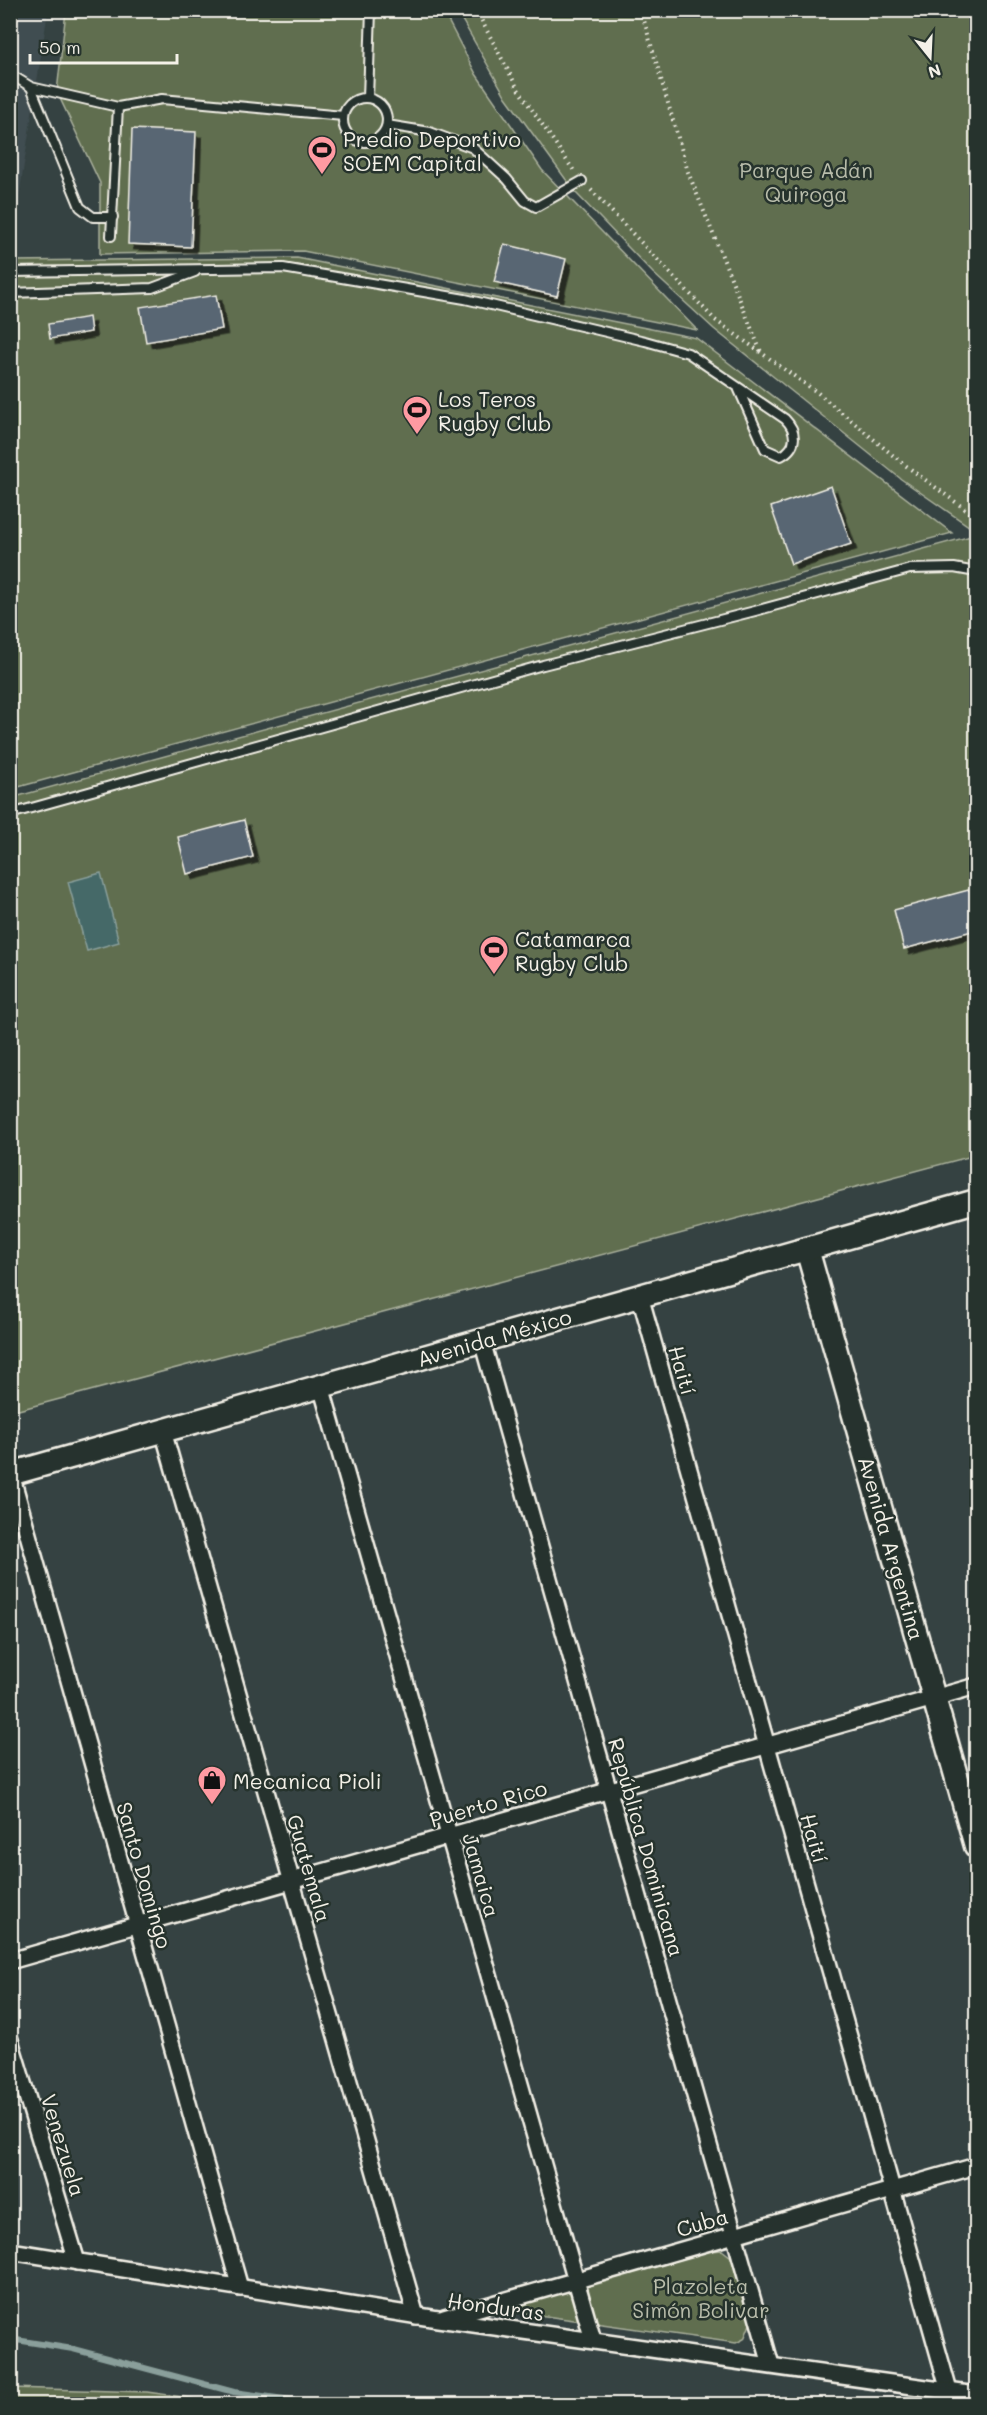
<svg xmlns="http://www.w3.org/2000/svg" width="987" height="2415" font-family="Mali,sans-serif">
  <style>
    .built { fill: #404d51 }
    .green { fill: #606e50; stroke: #aab09c; stroke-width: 1.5 }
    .water { fill: #446967; stroke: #8a9f9b; stroke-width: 1.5 }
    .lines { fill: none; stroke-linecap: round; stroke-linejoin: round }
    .stream { stroke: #8a9f9b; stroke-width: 6 }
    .building { fill: #586673; stroke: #f4f1e8; stroke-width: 1.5; filter: url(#shadow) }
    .lane-casing { stroke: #f4f1e8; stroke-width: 12 }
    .street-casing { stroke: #f4f1e8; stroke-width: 20 }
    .secondary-casing { stroke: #f4f1e8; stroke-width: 27 }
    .path { stroke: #f4f1e8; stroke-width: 4; stroke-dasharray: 1.5 4.5; stroke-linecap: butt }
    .lane { stroke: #26332d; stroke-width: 8 }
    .street { stroke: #26332d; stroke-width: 15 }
    .secondary { stroke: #26332d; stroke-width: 22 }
    .labels { text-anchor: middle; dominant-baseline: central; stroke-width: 5; stroke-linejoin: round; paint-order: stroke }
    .poi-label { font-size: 21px; fill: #f4f1e8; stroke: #26332d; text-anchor: start }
    .park-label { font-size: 21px; fill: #b9bdab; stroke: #26332d }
    .street-label { font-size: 21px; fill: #f4f1e8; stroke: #26332d }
  </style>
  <defs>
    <filter id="shadow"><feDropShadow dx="5.5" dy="5.5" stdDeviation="0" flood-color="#0009"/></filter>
  </defs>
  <rect width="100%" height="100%" fill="#354242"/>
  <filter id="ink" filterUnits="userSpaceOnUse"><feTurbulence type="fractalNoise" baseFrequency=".0167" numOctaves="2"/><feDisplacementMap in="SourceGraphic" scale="12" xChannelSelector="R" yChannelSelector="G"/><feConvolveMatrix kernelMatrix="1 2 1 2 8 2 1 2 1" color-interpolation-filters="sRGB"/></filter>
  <g filter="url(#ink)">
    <polygon class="built" points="11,11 48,11 12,241 11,241"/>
    <g class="green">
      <polygon points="66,11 443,11 476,74 542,170 697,330 303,251 100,254 100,183 57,92"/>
      <polygon points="457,11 976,11 976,531 901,479 714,329 653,273 575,192 506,97"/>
      <polygon points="297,258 696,338 952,533 11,789 11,261"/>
      <polygon points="971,536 976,539 976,1155 11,1412 11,798"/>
      <polygon points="722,2250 731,2257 751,2322 744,2339 736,2343 503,2310 710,2251"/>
      <polygon points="11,2388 147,2392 232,2404 11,2404"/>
    </g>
    <polygon class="water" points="101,873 119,942 87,951 68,882"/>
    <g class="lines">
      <polyline class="stream" points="10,2339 73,2349 234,2392 320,2404"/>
    </g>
    <g class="building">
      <polygon points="132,129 196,132 191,247 128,244"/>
      <polygon points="504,244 566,259 557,296 494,282"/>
      <polygon points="216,295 222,329 146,342 140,307"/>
      <polygon points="89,317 91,332 50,339 48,324"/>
      <polygon points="831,486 851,544 791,564 771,507"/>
      <polygon points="244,820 253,857 187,874 178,837"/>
      <polygon points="976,888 976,930 904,949 894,910"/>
    </g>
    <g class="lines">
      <g class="lane-casing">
        <g id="lane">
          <polyline points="10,74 31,87 118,107 162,99 343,116"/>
          <polyline points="31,87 80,207 93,217 113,217"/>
          <circle cx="365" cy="120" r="22"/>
          <polyline points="368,98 371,10"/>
          <polyline points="387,125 430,132 473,148 507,179 525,201 536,207 582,181"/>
          <polyline points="111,236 118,107"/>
          <path d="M10,272L283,268L465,299L645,341L688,353L785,419C797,431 798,447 781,456L765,449L739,390"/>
          <polyline points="10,293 152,288 195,272"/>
          <polyline points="10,814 543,665 755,611 910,569 954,568 976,572"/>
        </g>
      </g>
      <g class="street-casing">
        <g id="street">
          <polyline points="640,1296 949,2391"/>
          <polyline points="482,1341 771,2365"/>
          <polyline points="321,1386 593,2340"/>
          <polyline points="163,1431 416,2316"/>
          <polyline points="11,1474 240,2288"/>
          <polyline points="10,1961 976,1686"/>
          <polyline points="10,2040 77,2262"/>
          <polyline points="10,2251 438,2319 976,2395"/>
          <polyline points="444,2318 976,2166"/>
        </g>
      </g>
      <g class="secondary-casing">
        <g id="secondary">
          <polyline points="807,1249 976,1846"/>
          <polyline points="10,1474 976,1201"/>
        </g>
      </g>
      <g class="path">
        <polyline points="476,10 518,89 574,171"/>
        <polyline points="641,10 688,172 761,352"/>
        <polyline points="591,190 715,320 818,393 901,462 976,517"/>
      </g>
      <use href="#lane" class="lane"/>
      <use href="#street" class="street"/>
      <use href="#secondary" class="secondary"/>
    </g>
  </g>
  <defs>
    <g id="stadium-pin" transform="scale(1.5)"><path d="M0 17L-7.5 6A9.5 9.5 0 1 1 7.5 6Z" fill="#ff9aa2" stroke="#26332d"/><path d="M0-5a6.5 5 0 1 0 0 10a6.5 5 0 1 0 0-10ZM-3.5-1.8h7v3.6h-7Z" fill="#111"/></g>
    <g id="shop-pin" transform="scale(1.5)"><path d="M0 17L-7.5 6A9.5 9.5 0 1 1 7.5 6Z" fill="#ff9aa2" stroke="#26332d"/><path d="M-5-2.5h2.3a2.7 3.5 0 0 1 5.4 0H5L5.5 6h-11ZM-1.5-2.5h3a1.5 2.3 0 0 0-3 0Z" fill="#111"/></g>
  </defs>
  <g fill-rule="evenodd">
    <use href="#stadium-pin" x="322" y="150"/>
    <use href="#stadium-pin" x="417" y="410"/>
    <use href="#stadium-pin" x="494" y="950"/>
    <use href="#shop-pin" x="212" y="1780"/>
  </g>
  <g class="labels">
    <g class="poi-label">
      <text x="343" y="138">Predio Deportivo<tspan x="343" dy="24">SOEM Capital</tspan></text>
      <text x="438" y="398">Los Teros<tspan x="438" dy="24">Rugby Club</tspan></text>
      <text x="515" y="938">Catamarca<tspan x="515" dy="24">Rugby Club</tspan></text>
      <text x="233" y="1780">Mecanica Pioli</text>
    </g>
    <g class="park-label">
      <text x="806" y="169">Parque Adán<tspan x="806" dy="24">Quiroga</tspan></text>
      <text x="701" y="2285">Plazoleta<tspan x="701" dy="24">Simón Bolivar</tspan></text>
    </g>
    <g class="street-label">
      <text transform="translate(494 1337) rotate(-16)">Avenida México</text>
      <text transform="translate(683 1370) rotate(74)">Haití</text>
      <text transform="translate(892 1548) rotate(74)">Avenida Argentina</text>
      <text transform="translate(488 1803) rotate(-16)">Puerto Rico</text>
      <text transform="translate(815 1838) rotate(74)">Haití</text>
      <text transform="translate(647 1847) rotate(74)">República Dominicana</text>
      <text transform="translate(310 1868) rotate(74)">Guatemala</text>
      <text transform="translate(145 1875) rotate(74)">Santo Domingo</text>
      <text transform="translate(482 1875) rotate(74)">Jamaica</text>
      <text transform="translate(64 2145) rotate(73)">Venezuela</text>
      <text transform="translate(702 2222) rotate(-16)">Cuba</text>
      <text transform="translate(496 2306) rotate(8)">Honduras</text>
    </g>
  </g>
  <rect width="987" height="2415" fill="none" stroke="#26332d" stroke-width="36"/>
  <rect x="18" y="18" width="951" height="2379" fill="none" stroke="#f4f1e8" stroke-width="2" filter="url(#ink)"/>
  <g transform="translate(930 57) rotate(162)" stroke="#26332d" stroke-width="4.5" paint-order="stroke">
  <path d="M0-4.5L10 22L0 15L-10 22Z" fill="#f4f1e8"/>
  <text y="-9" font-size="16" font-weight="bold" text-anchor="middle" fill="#f4f1e8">N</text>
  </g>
  <path d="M30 54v9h147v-9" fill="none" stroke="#f4f1e8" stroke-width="3"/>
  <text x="39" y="54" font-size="18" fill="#f4f1e8" stroke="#26332d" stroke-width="4.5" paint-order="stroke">50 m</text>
</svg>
